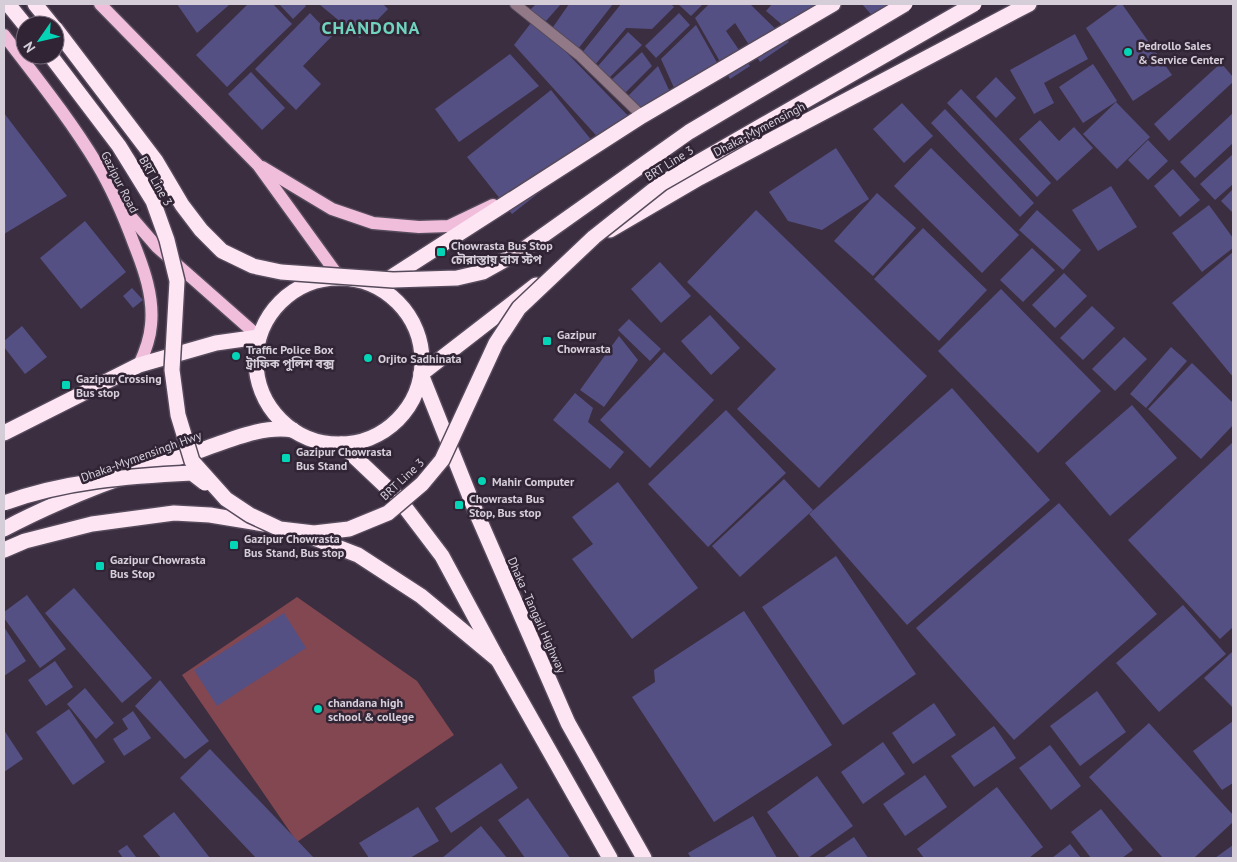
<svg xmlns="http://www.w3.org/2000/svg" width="1237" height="862" font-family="'PT Sans','Noto Sans Bengali',sans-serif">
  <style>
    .green { fill: #824750 }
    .building { fill: #555083 }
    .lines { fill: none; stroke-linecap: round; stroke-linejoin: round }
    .street-casing { stroke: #564b5c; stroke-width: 12 }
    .primary-casing { stroke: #564b5c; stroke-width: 15 }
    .highway-casing { stroke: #564b5c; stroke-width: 18 }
    .street { stroke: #927987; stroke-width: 10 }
    .primary { stroke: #f0bddb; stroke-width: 12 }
    .highway { stroke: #fee5f3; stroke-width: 15 }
    .highway-bridge-casing { stroke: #564b5c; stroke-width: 18; stroke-linecap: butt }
    .highway-bridge { stroke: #fee5f3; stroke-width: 15 }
    .poi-dot { fill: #04d5b6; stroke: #302435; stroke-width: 2 }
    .labels { text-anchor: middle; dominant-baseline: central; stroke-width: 5; stroke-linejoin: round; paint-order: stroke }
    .poi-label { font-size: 12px; font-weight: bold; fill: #d5ced9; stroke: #302435; text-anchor: start }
    .street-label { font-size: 12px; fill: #d5ced9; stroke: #302435 }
    .district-label { font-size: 18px; font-weight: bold; letter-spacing: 1px; fill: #70d3bd; stroke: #302435 }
  </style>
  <rect width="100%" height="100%" fill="#3a2e40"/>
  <polygon class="green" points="297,597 417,681 454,735 297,842 182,675"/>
  <g class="building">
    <polygon points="177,4 228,4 229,5 197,33"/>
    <polygon points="248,4 273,4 292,24 227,87 196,55"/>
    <polygon points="279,4 304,4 306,6 293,19"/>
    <polygon points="319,4 383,4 388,9 360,38"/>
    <polygon points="536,4 561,4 546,21 530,10"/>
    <polygon points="569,4 613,4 578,49 551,30"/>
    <polygon points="621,4 671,4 674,7 652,29 626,28 594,66 581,54"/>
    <polygon points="678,4 703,4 691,16"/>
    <polygon points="709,4 750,4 789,42 760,62 735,23 726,31 750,66 730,79 695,18"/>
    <polygon points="772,4 818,4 793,34 766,11"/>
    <polygon points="862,4 901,4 876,20"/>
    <polygon points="1119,4 1122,4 1172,75 1133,101 1086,28"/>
    <polygon points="310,13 332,36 303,66 321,84 296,110 255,69"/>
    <polygon points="679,13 690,25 656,58 645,46"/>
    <polygon points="534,19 636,124 603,143 514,45"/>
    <polygon points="696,25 725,77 680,101 661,59"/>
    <polygon points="628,32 642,45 608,79 598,66"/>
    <polygon points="1075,34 1088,59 1044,83 1054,103 1034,114 1010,70"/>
    <polygon points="642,52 652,66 624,94 609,82"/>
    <polygon points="510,54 539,86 459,142 435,109"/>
    <polygon points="1221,63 1233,77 1233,82 1169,141 1154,124"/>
    <polygon points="1093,64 1117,101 1083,123 1059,87"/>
    <polygon points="658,66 675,103 644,124 626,98"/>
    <polygon points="251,72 285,108 262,130 228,94"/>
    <polygon points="996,77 1016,98 996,118 976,97"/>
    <polygon points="961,89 1051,183 1037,197 947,103"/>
    <polygon points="551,90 597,147 512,214 467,157"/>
    <polygon points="1116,102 1150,137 1117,169 1083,134"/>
    <polygon points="902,103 933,136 904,163 873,129"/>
    <polygon points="945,109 1034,203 1020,217 931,123"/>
    <polygon points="4,113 67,196 4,234"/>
    <polygon points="1233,113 1233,143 1195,178 1180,162"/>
    <polygon points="1040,120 1059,141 1074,127 1093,148 1057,181 1019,139"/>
    <polygon points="1148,140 1168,161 1148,180 1128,160"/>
    <polygon points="836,148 869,199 822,230 788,221 769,192"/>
    <polygon points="931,148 1019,235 982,273 894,186"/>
    <polygon points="1233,154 1233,184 1215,200 1200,184"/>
    <polygon points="1173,169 1200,200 1180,217 1154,186"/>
    <polygon points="1111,186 1137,227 1098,251 1072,210"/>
    <polygon points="1233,189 1233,213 1221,201"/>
    <polygon points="877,193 916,228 873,276 834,241"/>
    <polygon points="1209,205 1233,238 1233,248 1202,272 1172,233"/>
    <polygon points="756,210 927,376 819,488 737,409 776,369 687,282"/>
    <polygon points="1037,210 1081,250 1063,270 1019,230"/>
    <polygon points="85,221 126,272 81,309 40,258"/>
    <polygon points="923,228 987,290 939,341 874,279"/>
    <polygon points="1032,248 1055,270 1023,302 1000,280"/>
    <polygon points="1233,252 1233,377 1172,303"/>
    <polygon points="660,262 691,296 661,323 631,289"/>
    <polygon points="1064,273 1087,296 1055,328 1032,305"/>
    <polygon points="132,288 143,300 133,308 123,296"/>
    <polygon points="1001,289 1101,391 1038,453 938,351"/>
    <polygon points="1092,306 1115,328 1083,360 1060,338"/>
    <polygon points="710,315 740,348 711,375 681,341"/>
    <polygon points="629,319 661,349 650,361 618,330"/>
    <polygon points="22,326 47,357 25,374 4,347 4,341"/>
    <polygon points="619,336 638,360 604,407 580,390"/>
    <polygon points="1124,337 1147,359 1115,391 1092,369"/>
    <polygon points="1171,347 1187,361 1146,408 1130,394"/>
    <polygon points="664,352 714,400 650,468 600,420"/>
    <polygon points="1192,363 1233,403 1233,425 1201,459 1148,409"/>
    <polygon points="952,388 1050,500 907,625 809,514"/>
    <polygon points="575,393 593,408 588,422 624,452 610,469 553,420"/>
    <polygon points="1132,405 1177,458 1110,516 1065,463"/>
    <polygon points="726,410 786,473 708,547 648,484"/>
    <polygon points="1233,442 1233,627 1220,639 1128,540"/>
    <polygon points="784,479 813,510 740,577 712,546"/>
    <polygon points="618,482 698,588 632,639 572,559 593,544 572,517"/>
    <polygon points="1059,503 1157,614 1014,740 916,628"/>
    <polygon points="836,556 916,674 843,725 762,607"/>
    <polygon points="74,588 152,678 122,703 45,613"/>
    <polygon points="27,595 66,649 40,668 4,618 4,612"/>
    <polygon points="1183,605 1226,654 1159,712 1116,663"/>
    <polygon points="744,611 832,745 714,822 632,697 655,682 654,670"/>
    <polygon points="284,613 306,648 217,706 194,670"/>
    <polygon points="4,627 26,661 4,676"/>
    <polygon points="1232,652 1233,653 1233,708 1204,678"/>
    <polygon points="55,661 73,687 46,706 28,680"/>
    <polygon points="160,680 209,741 185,759 135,706"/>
    <polygon points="85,688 114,723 96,739 67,704"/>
    <polygon points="1097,691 1126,732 1080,766 1050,726"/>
    <polygon points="934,703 956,735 913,764 892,733"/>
    <polygon points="69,709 105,762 73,785 36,732"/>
    <polygon points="133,711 151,738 124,756 113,739 128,729 122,719"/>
    <polygon points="1233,721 1233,783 1222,790 1193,751"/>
    <polygon points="1149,723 1233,815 1233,822 1194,858 1163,858 1089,777"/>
    <polygon points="994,726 1016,758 974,787 951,756"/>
    <polygon points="4,730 23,759 4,772"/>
    <polygon points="883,742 905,774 863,804 841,772"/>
    <polygon points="1050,745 1081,786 1051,810 1019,768"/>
    <polygon points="210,749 314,858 256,858 180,778"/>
    <polygon points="501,763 518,788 451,833 435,808"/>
    <polygon points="925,775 947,807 905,836 883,804"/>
    <polygon points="817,776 853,826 808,858 800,858 767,812"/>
    <polygon points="997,787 1043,847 1029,858 924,858 917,849"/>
    <polygon points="528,798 570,858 525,858 498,820"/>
    <polygon points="418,807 439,841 410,858 369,858 359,843"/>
    <polygon points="1101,809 1133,850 1122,858 1091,858 1071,832"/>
    <polygon points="174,812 210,858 161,858 143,836"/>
    <polygon points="753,816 777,858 691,858 688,853"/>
    <polygon points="481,826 507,858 442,858"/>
    <polygon points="854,837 868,858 823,858"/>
    <polygon points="1070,844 1081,858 1052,858"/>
    <polygon points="127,845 136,857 134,858 123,858 118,851"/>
    <polygon points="1233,845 1233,858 1215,858"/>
  </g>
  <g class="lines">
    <g class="street-casing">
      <polyline id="street" points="515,4 579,55 642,116"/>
    </g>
    <g class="primary-casing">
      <g id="primary">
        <polyline points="100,4 258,165 339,277"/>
        <path d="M4,35C36,77 70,119 97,164C112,189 124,217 134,244C144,269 154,297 151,325C150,339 145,352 139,365"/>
        <polyline points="262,167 332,209 373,223 419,227 449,226 493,205"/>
        <polyline points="125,210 157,247 259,337"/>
      </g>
    </g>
    <g class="highway-casing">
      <g id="highway">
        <polyline points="8,4 25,25"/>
        <polyline points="35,4 52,25"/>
        <polyline points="610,230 699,178 1029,4"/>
        <circle cx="339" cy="361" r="83"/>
        <polyline points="382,283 642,116 833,4"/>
        <polyline points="536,285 421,374 476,512 568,723 644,858"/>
        <polyline points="4,433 139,365 216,343 259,337"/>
        <polyline points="341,444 398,498 442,556 498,660 610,858"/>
        <path d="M4,529C66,496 134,472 201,450C230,440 263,425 293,430"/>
        <polyline points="301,533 358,555 421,596 498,660"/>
        <polyline points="4,550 25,541 92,524 174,513 210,515 264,524"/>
      </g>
    </g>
    <use href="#street" class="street"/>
    <use href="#primary" class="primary"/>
    <use href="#highway" class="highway"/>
    <g class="highway-bridge-casing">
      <g id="highway-bridge">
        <polyline points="55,28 156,161 182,205 201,230 222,251 253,266 281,272 393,280 457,278 483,272 524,249 689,132 905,4"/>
        <polyline points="50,55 119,146 153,201 167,240 177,281 172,370 178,415 192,461 226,499 250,515 280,529 314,533 349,529 388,513 422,484 442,460 496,343 519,308 594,237 662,183 974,4"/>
        <path d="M4,503C64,481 129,476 192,473L205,483"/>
      </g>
    </g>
    <use href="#highway-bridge" class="highway-bridge"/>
  </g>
  <g class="poi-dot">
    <circle cx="1128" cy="52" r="5"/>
    <rect x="436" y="247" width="10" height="10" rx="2.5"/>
    <rect x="542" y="336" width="10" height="10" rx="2.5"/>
    <circle cx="236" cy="356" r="5"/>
    <circle cx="368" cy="358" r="5"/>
    <rect x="61" y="380" width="10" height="10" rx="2.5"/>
    <rect x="281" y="453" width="10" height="10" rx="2.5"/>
    <circle cx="482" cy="481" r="5"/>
    <rect x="454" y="500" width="10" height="10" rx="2.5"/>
    <rect x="229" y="540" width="10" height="10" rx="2.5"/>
    <rect x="95" y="561" width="10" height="10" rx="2.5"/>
    <circle cx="318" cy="709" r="5"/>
  </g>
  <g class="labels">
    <g class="poi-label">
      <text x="1138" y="45">Pedrollo Sales<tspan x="1138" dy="14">&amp; Service Center</tspan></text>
      <text x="451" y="245">Chowrasta Bus Stop<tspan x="451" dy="14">চৌরাস্তায় বাস স্টপ</tspan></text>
      <text x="557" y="334">Gazipur<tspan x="557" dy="14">Chowrasta</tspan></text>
      <text x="246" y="349">Traffic Police Box<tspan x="246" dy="14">ট্রাফিক পুলিশ বক্স</tspan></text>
      <text x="378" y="358">Orjito Sadhinata</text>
      <text x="76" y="378">Gazipur Crossing<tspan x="76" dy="14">Bus stop</tspan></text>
      <text x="296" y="451">Gazipur Chowrasta<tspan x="296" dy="14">Bus Stand</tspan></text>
      <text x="492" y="481">Mahir Computer</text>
      <text x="469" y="498">Chowrasta Bus<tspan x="469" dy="14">Stop, Bus stop</tspan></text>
      <text x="244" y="538">Gazipur Chowrasta<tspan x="244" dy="14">Bus Stand, Bus stop</tspan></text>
      <text x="110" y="559">Gazipur Chowrasta<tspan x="110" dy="14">Bus Stop</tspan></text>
      <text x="328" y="702">chandana high<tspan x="328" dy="14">school &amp; college</tspan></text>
    </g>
    <g class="street-label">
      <text transform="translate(759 129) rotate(-28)">Dhaka-Mymensingh</text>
      <text transform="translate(669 163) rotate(-32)">BRT Line 3</text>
      <text transform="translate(156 181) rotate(61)">BRT Line 3</text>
      <text transform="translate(120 182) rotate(63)">Gazipur Road</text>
      <text transform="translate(141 456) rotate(-20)">Dhaka-Mymensingh Hwy</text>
      <text transform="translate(402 479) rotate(-43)">BRT Line 3</text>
      <text transform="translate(537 615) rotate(66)">Dhaka - Tangail Highway</text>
    </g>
    <g class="district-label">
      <text x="371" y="27">CHANDONA</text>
    </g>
  </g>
  <rect width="1237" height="862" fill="none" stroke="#d5ced9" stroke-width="10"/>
  <g transform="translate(40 40) rotate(236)"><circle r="24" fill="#302435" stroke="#726877"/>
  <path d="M0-4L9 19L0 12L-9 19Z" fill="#04d5b6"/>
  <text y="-8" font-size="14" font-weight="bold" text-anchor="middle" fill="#d5ced9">N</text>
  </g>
</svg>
